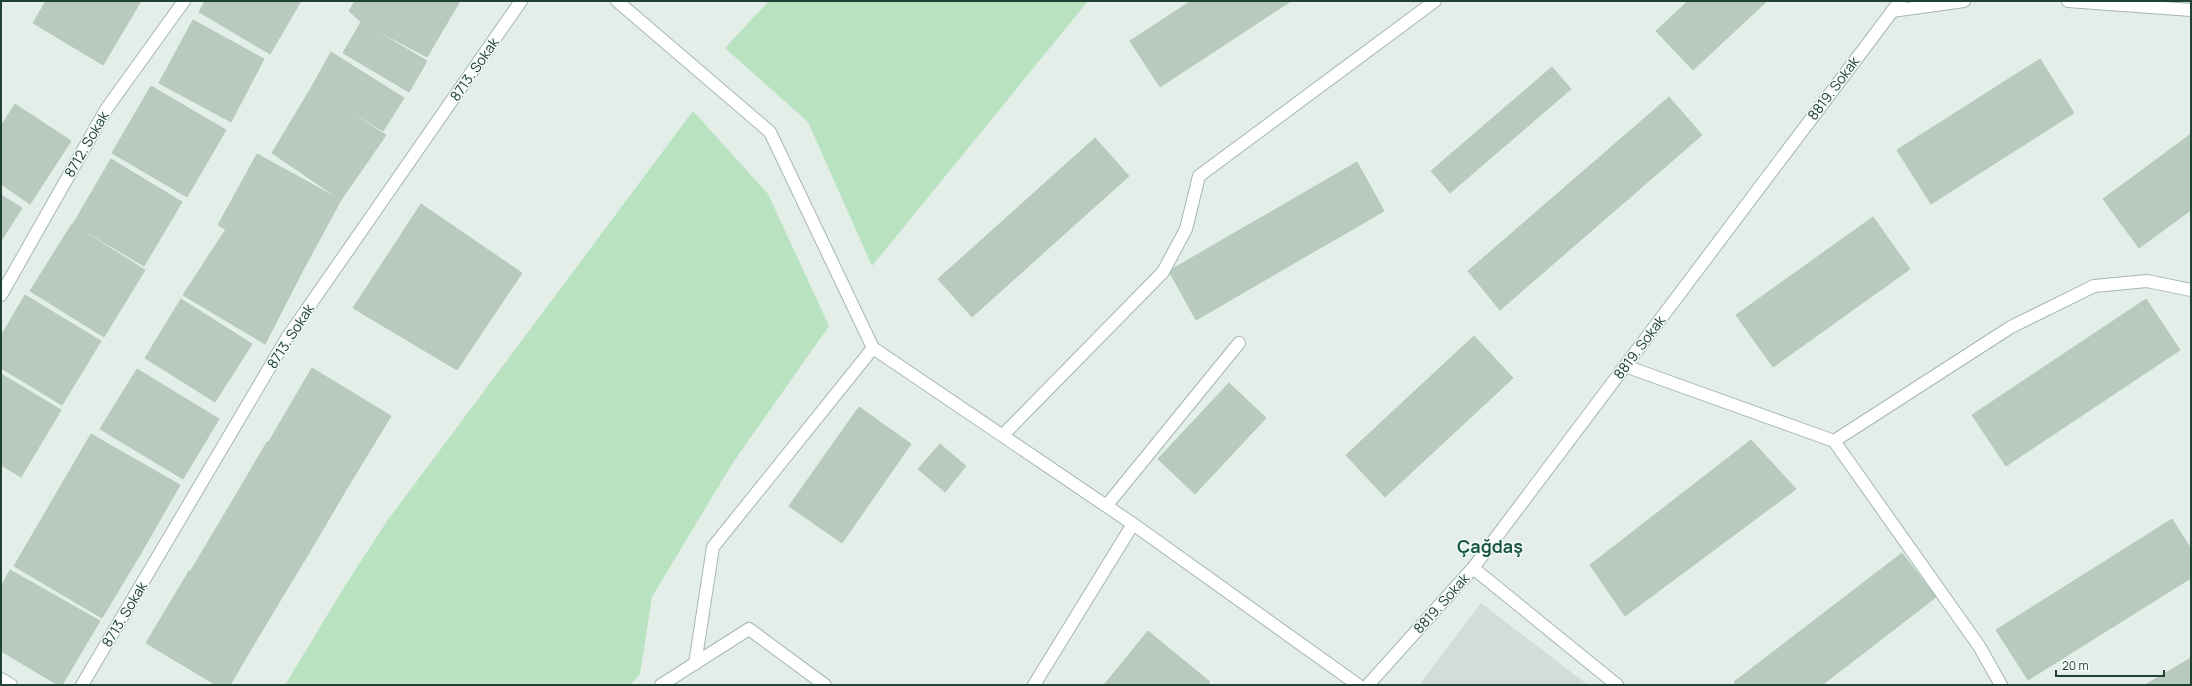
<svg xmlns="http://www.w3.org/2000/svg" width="2192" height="686" font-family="Manrope,sans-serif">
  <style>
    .built { fill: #d1ded7 }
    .green { fill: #b9e2c0 }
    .building { fill: #b8cac0; stroke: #b4c9be }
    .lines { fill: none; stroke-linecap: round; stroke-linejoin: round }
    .service-casing { stroke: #a5b7af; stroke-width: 14 }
    .minor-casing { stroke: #a5b7af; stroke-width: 14 }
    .service { stroke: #fff; stroke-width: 12 }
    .minor { stroke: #fff; stroke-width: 12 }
    .labels { text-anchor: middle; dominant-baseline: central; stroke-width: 3; stroke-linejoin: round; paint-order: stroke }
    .street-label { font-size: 14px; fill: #204235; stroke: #f4faf6 }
    .district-label { font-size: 18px; font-weight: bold; fill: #195741; stroke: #f4faf6 }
  </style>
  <rect width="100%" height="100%" fill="#e3eee8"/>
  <polygon class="built" points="1481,603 1588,685 1419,685"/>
  <g class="green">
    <polygon points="769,1 1088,1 872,266 808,122 725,48"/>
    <polygon points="693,111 768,194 829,326 732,464 652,597 640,674 630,685 285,685 343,589 387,521"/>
  </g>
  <g class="building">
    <polygon points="46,1 141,1 103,65 33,23"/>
    <polygon points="205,1 301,1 270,54 199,12"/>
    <polygon points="355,1 460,1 427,57 361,22 349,11"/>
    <polygon points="1191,1 1291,1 1160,87 1130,41"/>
    <polygon points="1688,1 1767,1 1693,70 1656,31"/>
    <polygon points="193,20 264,59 231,122 159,83"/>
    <polygon points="361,22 427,61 409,92 343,53"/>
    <polygon points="331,52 404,98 383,131 311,88"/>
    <polygon points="2040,59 2074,113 1931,204 1897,150"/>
    <polygon points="1552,67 1571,89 1450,193 1431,171"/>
    <polygon points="151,86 226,130 187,197 112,153"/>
    <polygon points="311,88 386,135 341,200 272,153"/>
    <polygon points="1669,97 1702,135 1500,310 1468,271"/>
    <polygon points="15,104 71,141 47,178 1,148 1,126"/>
    <polygon points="2191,134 2191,210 2139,248 2103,199"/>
    <polygon points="1095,138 1129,176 972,317 938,279"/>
    <polygon points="1,148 47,178 30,204 1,184"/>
    <polygon points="257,154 341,200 302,272 218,225"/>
    <polygon points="111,159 182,202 144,266 73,224"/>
    <polygon points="1357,162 1384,211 1196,320 1169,271"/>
    <polygon points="1,195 22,208 1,241"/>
    <polygon points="421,204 522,273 457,370 353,308"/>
    <polygon points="1873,217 1910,269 1773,367 1736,315"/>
    <polygon points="72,224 145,270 104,337 30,291"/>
    <polygon points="226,229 302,272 265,344 183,295"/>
    <polygon points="25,295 101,341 62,405 1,368 1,336"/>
    <polygon points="181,299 252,344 215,402 145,358"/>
    <polygon points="2146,299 2180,350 2006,466 1972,415"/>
    <polygon points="1474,336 1513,378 1385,497 1346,455"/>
    <polygon points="312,368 391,416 346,490 268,443"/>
    <polygon points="137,369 219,419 183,479 100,429"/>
    <polygon points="1,374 61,410 21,477 1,465"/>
    <polygon points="1229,383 1266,418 1195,494 1158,459"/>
    <polygon points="859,407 911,444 842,543 789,506"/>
    <polygon points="91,434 180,485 141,553 52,501"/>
    <polygon points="1751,440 1796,489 1625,616 1590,565"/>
    <polygon points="267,442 346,490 309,553 230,505"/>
    <polygon points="940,444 966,466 945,492 918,469"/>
    <polygon points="52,501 141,553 102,618 14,566"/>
    <polygon points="230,505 309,553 269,619 190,572"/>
    <polygon points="2172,519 2191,549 2191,578 2028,680 1996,630"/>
    <polygon points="1902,553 1936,597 1822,685 1736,685 1734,682"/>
    <polygon points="10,570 100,621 62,685 58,685 1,651 1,587"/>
    <polygon points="189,571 269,619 230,685 216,685 146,643"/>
    <polygon points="1148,631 1210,682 1207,685 1104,685"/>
    <polygon points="2191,658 2191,685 2145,685"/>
  </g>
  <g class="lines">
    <g class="service-casing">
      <g id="service">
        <polyline points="1834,441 2011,327 2094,286 2147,281 2191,290"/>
        <polyline points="1107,505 1239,343"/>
      </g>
    </g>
    <g class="minor-casing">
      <g id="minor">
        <polyline points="617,1 770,132 873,348 1133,524 1358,685"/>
        <polyline points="2068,1 2191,10"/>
        <polyline points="1892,11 1964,1"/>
        <polyline points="1,295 107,108 184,1"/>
        <polyline points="1625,366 1834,441 1979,646 2001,685"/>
        <polyline points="1003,435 1163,272 1186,229 1199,176 1435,1"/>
        <polyline points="1473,568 1617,685"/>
        <polyline points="695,664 713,547 873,348"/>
        <polyline points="1,679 11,685"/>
        <polyline points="82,685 287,338 521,1"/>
        <polyline points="661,685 749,629 825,685"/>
        <polyline points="1034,685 1133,524"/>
        <polyline points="1368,685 1473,568 1900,1"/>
      </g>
    </g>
    <use href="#service" class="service"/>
    <use href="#minor" class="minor"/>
  </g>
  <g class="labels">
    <g class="street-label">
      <text transform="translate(474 69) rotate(-55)">8713. Sokak</text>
      <text transform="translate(1833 88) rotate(-53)">8819. Sokak</text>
      <text transform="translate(86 144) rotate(-60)">8712. Sokak</text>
      <text transform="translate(290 336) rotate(-57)">8713. Sokak</text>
      <text transform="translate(1639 347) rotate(-53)">8819. Sokak</text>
      <text transform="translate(1441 603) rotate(-48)">8819. Sokak</text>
      <text transform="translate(124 614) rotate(-59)">8713. Sokak</text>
    </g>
    <g class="district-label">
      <text x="1490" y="546">Çağdaş</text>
    </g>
  </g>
  <rect width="2192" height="686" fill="none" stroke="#204235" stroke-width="4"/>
  <path d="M2056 670v6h108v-6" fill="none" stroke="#204235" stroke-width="2"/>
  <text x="2062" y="670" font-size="12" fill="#204235" stroke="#f4faf6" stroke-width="3" paint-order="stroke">20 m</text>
</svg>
